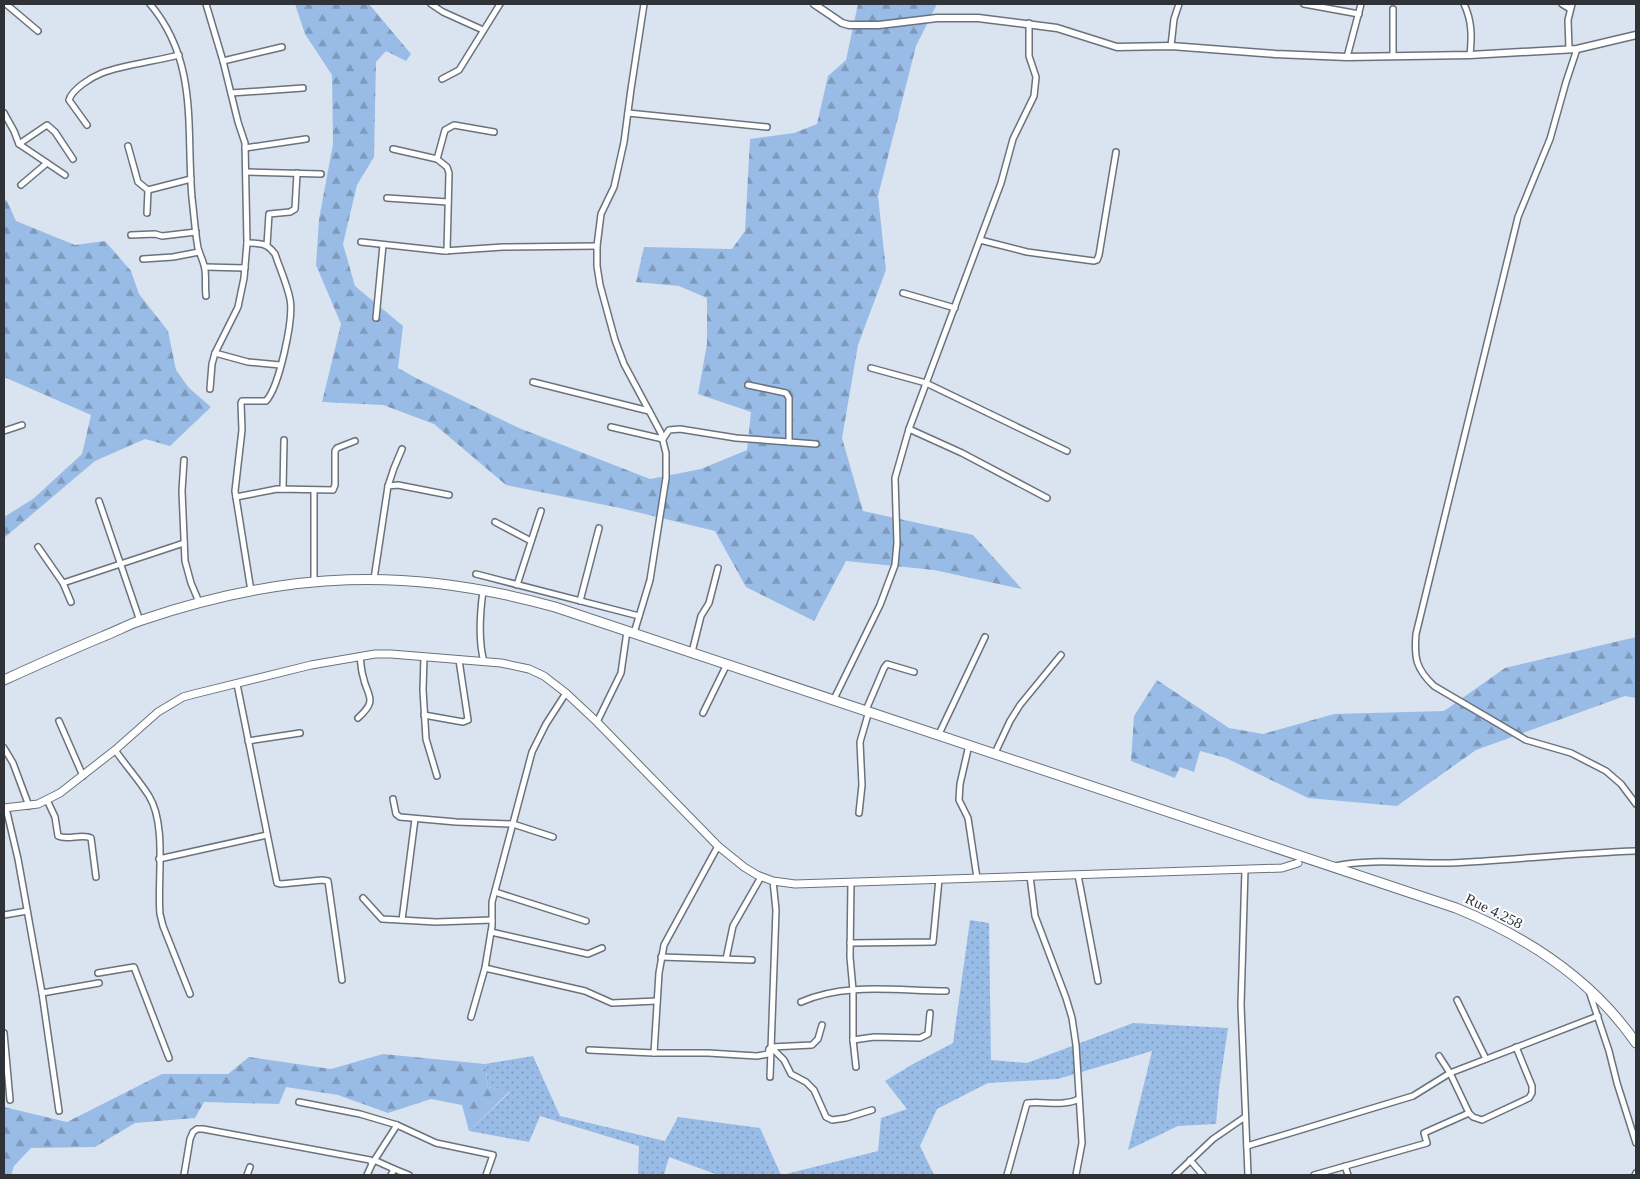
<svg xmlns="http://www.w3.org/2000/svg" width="1640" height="1179" font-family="Georgia,serif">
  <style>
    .green { fill: url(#green-dots) }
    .forest { fill: url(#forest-firs) }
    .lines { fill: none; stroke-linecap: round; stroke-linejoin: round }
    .minor-casing { stroke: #6a727d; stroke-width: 8 }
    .tertiary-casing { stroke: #6a727d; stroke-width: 9 }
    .secondary-casing { stroke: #6a727d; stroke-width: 9 }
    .trunk-casing { stroke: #6a727d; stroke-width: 11 }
    .minor { stroke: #fff; stroke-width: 5 }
    .tertiary { stroke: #fff; stroke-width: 6 }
    .secondary { stroke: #fff; stroke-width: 7 }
    .trunk { stroke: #fff; stroke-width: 9 }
    .labels { text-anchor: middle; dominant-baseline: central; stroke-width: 4; stroke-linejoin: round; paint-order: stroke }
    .street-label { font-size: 15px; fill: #2f3338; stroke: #fff }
  </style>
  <defs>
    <pattern id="green-dots" width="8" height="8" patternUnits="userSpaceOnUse" patternTransform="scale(1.25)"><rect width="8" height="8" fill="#99bce6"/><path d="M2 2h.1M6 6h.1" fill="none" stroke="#7d99bb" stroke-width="1.8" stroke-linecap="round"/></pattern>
    <pattern id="forest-firs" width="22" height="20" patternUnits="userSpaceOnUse" patternTransform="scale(1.25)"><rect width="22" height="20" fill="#99bce6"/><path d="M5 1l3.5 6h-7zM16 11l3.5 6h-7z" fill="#7d99bb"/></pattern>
  </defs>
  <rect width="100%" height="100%" fill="#dae4f0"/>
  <g class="green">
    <polygon points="970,920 989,923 991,1060 1027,1063 1133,1023 1228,1028 1219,1089 1216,1124 1178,1126 1128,1150 1152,1051 1058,1079 988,1083 937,1109 920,1146 934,1175 782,1175 878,1151 881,1118 907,1109 885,1081 913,1064 953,1043"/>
    <polygon points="533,1056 560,1116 665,1141 678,1117 760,1128 781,1175 718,1175 669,1157 664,1175 638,1175 639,1146 540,1116 529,1142 469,1131 510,1092 488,1087 485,1064"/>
  </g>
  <g class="forest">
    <polygon points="295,4 369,4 411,54 406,61 386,51 376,62 374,157 357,185 343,244 355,286 403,326 398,368 416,378 519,428 650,479 701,469 747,450 751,412 698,394 707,344 707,298 679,286 636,282 644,247 732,249 745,231 750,139 794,133 817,124 828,76 846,60 858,4 937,4 916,46 878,196 886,270 858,345 842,438 863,511 973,535 1022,589 934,570 846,561 814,621 746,587 715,531 620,508 506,485 434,424 383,405 322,402 341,324 316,265 319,219 333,144 332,75 305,34"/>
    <polygon points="4,198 7,201 16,221 75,245 105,241 131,271 139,294 168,331 176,370 189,388 211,407 170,446 145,439 95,461 4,538 4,517 33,499 82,454 91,415 4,377"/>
    <polygon points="1636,637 1636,698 1625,696 1476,750 1397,806 1308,798 1226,758 1200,751 1194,772 1180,767 1175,778 1131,761 1134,716 1157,680 1229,728 1263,734 1334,714 1444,711 1505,668"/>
    <polygon points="383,1054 485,1064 488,1087 510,1091 469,1131 462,1105 431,1099 388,1113 338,1095 286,1087 279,1104 204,1102 195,1118 135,1123 95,1147 31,1148 14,1166 11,1175 4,1175 4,1107 67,1122 162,1074 228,1074 249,1057 331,1069"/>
  </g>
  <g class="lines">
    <g class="minor-casing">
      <g id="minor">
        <polyline points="6,4 38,31"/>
        <path d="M150,4C199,62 186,129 192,198C194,214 195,232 198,248C200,255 204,262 205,270C206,278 205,288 206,296"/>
        <polyline points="206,4 223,61 238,122 245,143 247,243 244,278 238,307 215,353 212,364 210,389"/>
        <polyline points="431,4 443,12 483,30"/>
        <polyline points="1304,4 1359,14"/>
        <path d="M1464,4C1472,21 1472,36 1470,55"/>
        <polyline points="1562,4 1570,9"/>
        <polyline points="1171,46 1174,19 1179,4"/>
        <polyline points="1569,49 1568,20 1572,4"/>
        <path d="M1577,49L1566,82L1550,139L1518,217L1416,634C1414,658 1416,669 1434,686L1526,740L1571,753L1606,771L1621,784L1636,804"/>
        <polyline points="1393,56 1393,9"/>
        <polyline points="1347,57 1361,4"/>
        <polyline points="223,61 282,47"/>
        <polyline points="442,79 459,70 500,4"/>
        <polyline points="231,93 303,88"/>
        <polyline points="4,113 14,131 19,144 65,175"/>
        <polyline points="628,113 767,127"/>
        <path d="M87,125L69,100C72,89 92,77 102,73C123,65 156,61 179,55"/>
        <polyline points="19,144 47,125 55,132 73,159"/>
        <polyline points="128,146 138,182 148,190"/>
        <polyline points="245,148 306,139"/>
        <polyline points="393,149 437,159 447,167 449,173 447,251"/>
        <polyline points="437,159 445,130 454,125 494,132"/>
        <polyline points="246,172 321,174"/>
        <polyline points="21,185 47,163"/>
        <polyline points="387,198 448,202"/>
        <polyline points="147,213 148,190 191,179"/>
        <polyline points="131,235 155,234 162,236 196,232"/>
        <polyline points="980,240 1027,252 1094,261 1097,260 1099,255 1116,152"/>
        <polyline points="361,242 444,251 503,247 597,246"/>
        <path d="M247,243C260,243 267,243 275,254C280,269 287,284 290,299C294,319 279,387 266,401H242L241,403L242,430L235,491L251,591"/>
        <polyline points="267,245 269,214 290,212 295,209 297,173"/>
        <polyline points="143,259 173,257 199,252"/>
        <polyline points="205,267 245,268"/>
        <polyline points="903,293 955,308"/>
        <polyline points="376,318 383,245"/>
        <polyline points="215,353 248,362 280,365"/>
        <polyline points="871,368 926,383 1067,451"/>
        <polyline points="533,382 649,411"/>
        <polyline points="748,385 786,393 789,398 789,442"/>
        <polyline points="611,427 663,439 669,430 680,429 736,438 816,444"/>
        <polyline points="909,429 962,453 1047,498"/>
        <polyline points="4,431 22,425"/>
        <polyline points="184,460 182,491 185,561 191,583 199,602"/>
        <polyline points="388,486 394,468 402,449"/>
        <polyline points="283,489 284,440"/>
        <polyline points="236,497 277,489 333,490 335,485 335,451 337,448 355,441"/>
        <polyline points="99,501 140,621"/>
        <polyline points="495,522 531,541"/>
        <polyline points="38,547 63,583 71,602"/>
        <polyline points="476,574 639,616"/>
        <polyline points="374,579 388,486 398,485 449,495"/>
        <polyline points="314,581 314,490"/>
        <polyline points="63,583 184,543"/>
        <polyline points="517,585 541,511"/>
        <path d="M483,591C480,613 478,640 484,662"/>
        <polyline points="580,601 599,528"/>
        <polyline points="634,633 650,580 666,478 666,453 661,433 624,364 615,340 600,285 597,266 597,246 601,214 614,187 624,142 631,89 644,4"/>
        <polyline points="692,652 701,616 709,603 718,568"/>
        <polyline points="424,657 423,690 426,739 437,776"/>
        <polyline points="237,684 277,883 281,884 322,880 328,881 342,980"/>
        <polyline points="834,699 880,605 895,565 897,543 895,478 909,429 1001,183 1013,139 1034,96 1036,77 1029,56 1029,23"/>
        <polyline points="866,710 884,668 887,664 914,672"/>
        <polyline points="703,713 727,664"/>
        <polyline points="424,715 463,722 468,720 459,660"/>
        <path d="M358,718C379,699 367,697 363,676C361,670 361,663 360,656"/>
        <polyline points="59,721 83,776"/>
        <polyline points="597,722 621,673 627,631"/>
        <polyline points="939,734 985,637"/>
        <polyline points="248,741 300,733"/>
        <polyline points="969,745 960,784 959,800 968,818 977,878"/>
        <polyline points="4,748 13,763 29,806"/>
        <path d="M115,750C126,766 139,780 149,796C167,825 157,880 160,914L163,926L190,994"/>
        <polyline points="995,753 1010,721 1020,705 1061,655"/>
        <polyline points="393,799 396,814 400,817 456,822 513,824 553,837"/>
        <path d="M47,800L55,817L58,836C68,841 81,833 91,838L96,877"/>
        <polyline points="6,808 18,859 42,993 59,1111"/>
        <polyline points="859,813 862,785 860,742 869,711"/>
        <polyline points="159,859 267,835"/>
        <path d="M1335,866C1372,858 1412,864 1450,863C1512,860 1574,853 1636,851"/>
        <polyline points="1245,869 1241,1005 1248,1175"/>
        <polyline points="1078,875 1098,981"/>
        <polyline points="1030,876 1035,916 1066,998 1072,1018 1076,1045 1082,1143 1076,1175"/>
        <polyline points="851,882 850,957 853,990 853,1040 856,1067"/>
        <polyline points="495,892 586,921"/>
        <polyline points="363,898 382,919 436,922 492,920"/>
        <polyline points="4,915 27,911"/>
        <polyline points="402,920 415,819"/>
        <polyline points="491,932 588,954 602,948"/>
        <polyline points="850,943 933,942 939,879"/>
        <polyline points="661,957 752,960"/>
        <polyline points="726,959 733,926 761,877"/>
        <polyline points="485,968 585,991 612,1003 657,1001"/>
        <polyline points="98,973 134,967 169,1058"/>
        <polyline points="1589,991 1609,1051 1617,1083 1636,1143"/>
        <polyline points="42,993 99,983"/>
        <polyline points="1457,1000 1486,1059"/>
        <path d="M801,1002C845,982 898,991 946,991"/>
        <polyline points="471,1017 485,968 492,926 492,902 532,752 546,724 566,693"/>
        <polyline points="4,1033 10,1100"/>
        <polyline points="853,1040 874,1037 920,1038 928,1034 930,1013"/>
        <polyline points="771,1047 784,1060 791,1074 806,1082 814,1090 826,1117 832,1120 846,1118 872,1110"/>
        <polyline points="771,1047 812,1045 818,1039 822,1025"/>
        <polyline points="589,1050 654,1053 708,1053 757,1056 768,1054 769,1049"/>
        <polyline points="654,1053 659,973 664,945 718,846"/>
        <polyline points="1439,1056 1450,1073 1469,1113 1473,1117 1482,1120 1529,1098 1532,1093 1532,1086 1516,1047"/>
        <polyline points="770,1077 776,910 773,881"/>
        <polyline points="299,1102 360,1114 397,1125 436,1143 493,1155 486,1175"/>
        <polyline points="1247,1146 1413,1096 1450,1073 1598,1016"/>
        <polyline points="374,1160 394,1169 391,1175"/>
        <polyline points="1190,1160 1203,1175"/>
        <polyline points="372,1164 397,1125"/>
        <polyline points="1345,1166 1348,1175"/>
        <polyline points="394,1169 409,1175"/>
        <polyline points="184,1175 190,1139 193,1132 197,1129 203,1129 370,1160 372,1164 367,1175"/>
        <polyline points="247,1175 250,1167"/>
        <path d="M1007,1175L1027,1103C1044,1101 1063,1107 1079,1099"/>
        <polyline points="1175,1175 1213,1139 1245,1117"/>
        <polyline points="1314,1175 1427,1143 1424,1133 1469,1113"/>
        <polyline points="1635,1175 1636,1173"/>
      </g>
    </g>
    <g class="tertiary-casing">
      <polyline id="tertiary" points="814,4 842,23 849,25 879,25 937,18 978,18 1057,28 1117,47 1171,46 1275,54 1347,57 1470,55 1577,49 1636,35"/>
    </g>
    <g class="secondary-casing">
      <polyline id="secondary" points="4,808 38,804 60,793 115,750 158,712 183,697 194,694 311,665 375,654 391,654 501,663 529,669 544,676 566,693 597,722 718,846 744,867 757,875 773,881 795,884 1282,868 1298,863"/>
    </g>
    <g class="trunk-casing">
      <path id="trunk" d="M4,680C37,665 70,650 104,636C117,631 129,624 142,620C286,571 409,566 555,607L1456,908C1527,937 1592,979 1636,1043"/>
    </g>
    <use href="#minor" class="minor"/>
    <use href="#tertiary" class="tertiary"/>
    <use href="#secondary" class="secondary"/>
    <use href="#trunk" class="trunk"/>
  </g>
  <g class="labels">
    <g class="street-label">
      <text transform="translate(1494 911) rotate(26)">Rue 4.258</text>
    </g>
  </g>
  <rect width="1640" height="1179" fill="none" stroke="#2f3338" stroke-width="10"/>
</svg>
